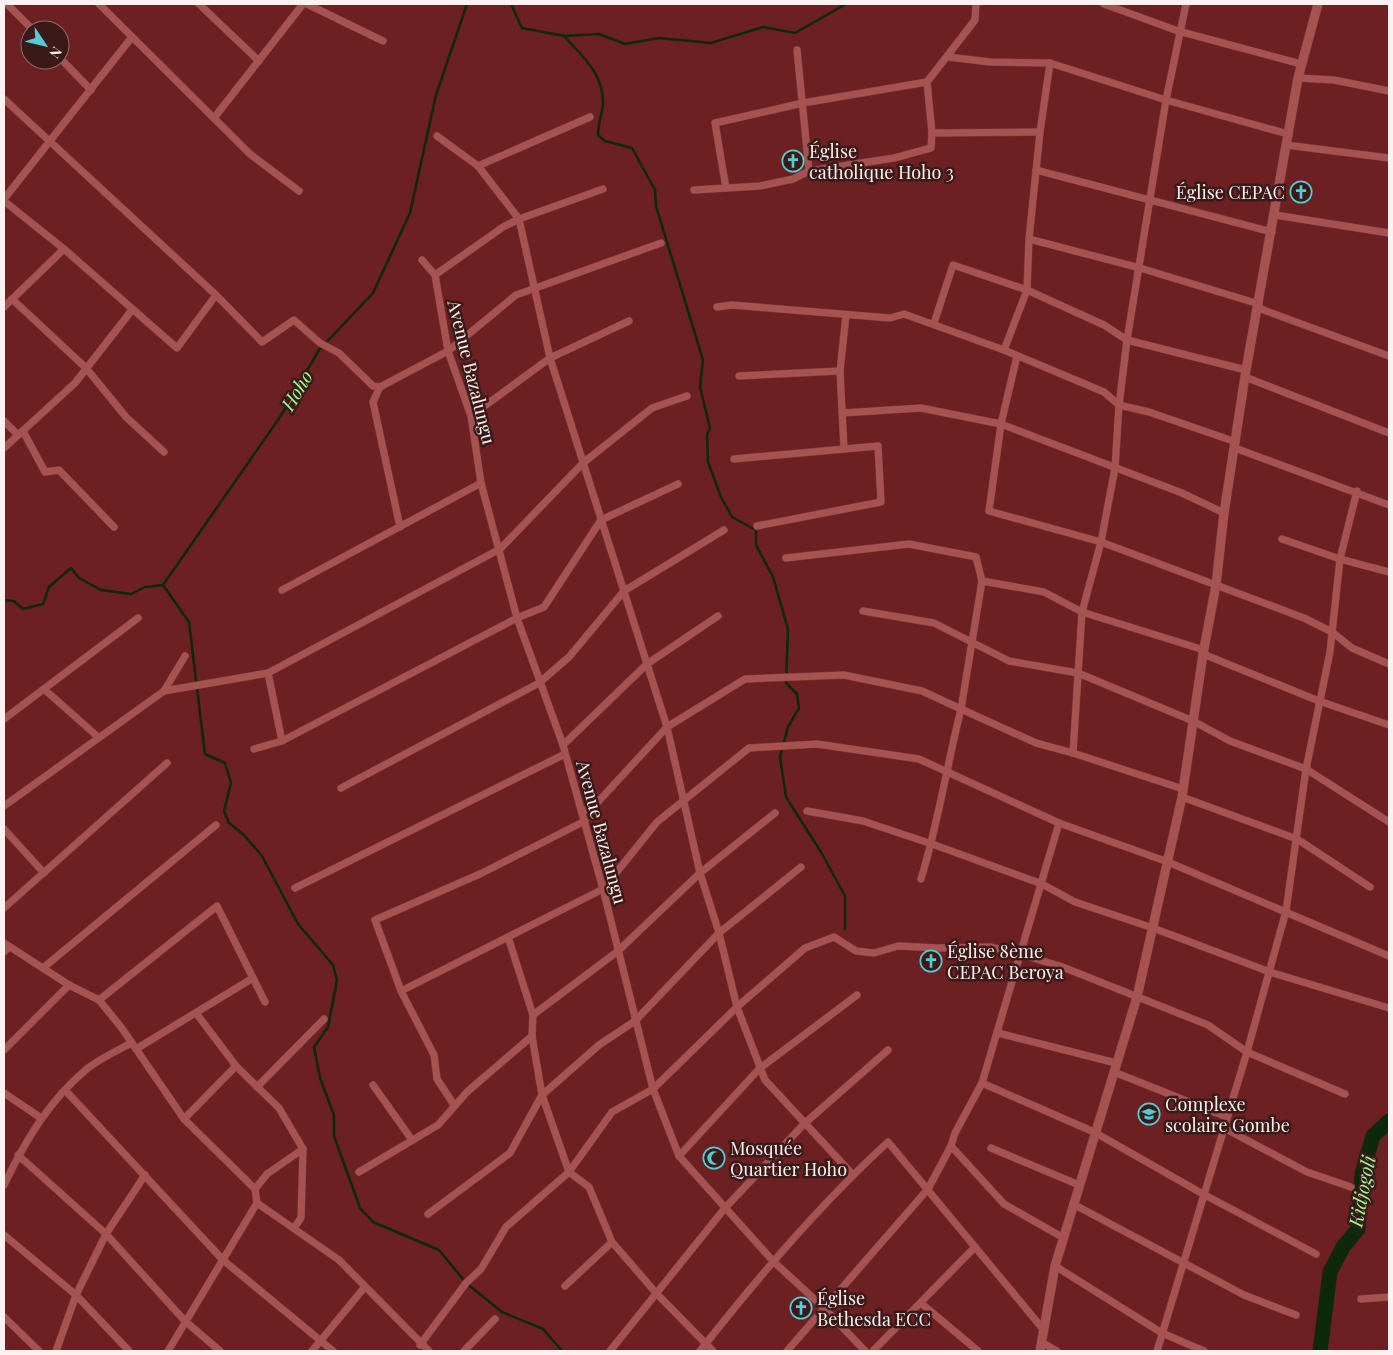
<svg xmlns="http://www.w3.org/2000/svg" width="1393" height="1355" font-family="'Playfair Display',serif">
  <style>
    .lines { fill: none; stroke-linecap: round; stroke-linejoin: round }
    .stream { stroke: #0d280b; stroke-width: 2.5 }
    .river { stroke: #0d280b; stroke-width: 15 }
    .street-casing { stroke: #773a41; stroke-width: 8 }
    .secondary-casing { stroke: #773a41; stroke-width: 10 }
    .street { stroke: #a55251; stroke-width: 7 }
    .secondary { stroke: #a55251; stroke-width: 9 }
    .labels { text-anchor: middle; dominant-baseline: central; stroke-width: 5; stroke-linejoin: round; paint-order: stroke }
    .poi-label { font-size: 18px; fill: #fcf2f1; stroke: #3c1919; text-anchor: start }
    .street-label { font-size: 18px; fill: #fcf2f1; stroke: #3c1919 }
    .water-label { font-size: 19px; font-style: italic; fill: #94ff8b; stroke: #3c1919 }
  </style>
  <rect width="100%" height="100%" fill="#6c2022"/>
  <g class="lines">
    <g class="stream">
      <polyline points="511,4 522,28 564,36 599,34 625,44 659,38 711,43 763,27 795,33 846,4"/>
      <path d="M564,36C583,57 604,74 603,104C602,114 598,124 598,135L605,141L632,148L655,190L656,206L703,360L700,387L710,428L707,435L708,462L721,497L732,517L756,530V545L773,577L788,629L786,683L797,694L799,708L788,727L780,757L786,797L821,852L845,896V929"/>
      <polyline points="163,585 189,622 205,754 225,763 231,783 224,811 229,823 244,835 262,856 298,924 333,965 337,980 328,1027 314,1047 320,1078 334,1115 334,1136 360,1208 373,1222 439,1250 466,1283 502,1312 543,1329 562,1351"/>
      <polyline points="4,600 14,601 23,609 43,604 49,587 71,568 79,578 101,590 131,594 145,587 163,585 280,417 319,350 373,293 410,213 436,95 467,4"/>
    </g>
    <polyline class="river" points="1320,1351 1330,1272 1343,1247 1358,1229 1362,1174 1373,1136 1389,1121"/>
    <g class="street-casing">
      <g id="street">
        <polyline points="7,4 33,30"/>
        <polyline points="99,4 250,154 299,191"/>
        <polyline points="199,4 259,61"/>
        <polyline points="307,4 383,41"/>
        <polyline points="1104,4 1178,31 1301,64"/>
        <polyline points="797,50 809,171"/>
        <polyline points="948,57 990,62 1050,63 1166,100 1288,134"/>
        <polyline points="60,58 91,90"/>
        <polyline points="1298,78 1334,80 1389,91"/>
        <polyline points="4,99 216,295 262,342 294,320 320,343 339,353 373,386 380,387 448,351 516,295 661,243"/>
        <polyline points="214,118 303,4"/>
        <polyline points="932,133 1040,132"/>
        <polyline points="437,136 478,166 519,219 550,358 667,727 700,873 719,933 737,1007 765,1080 853,1175"/>
        <polyline points="1286,145 1389,158"/>
        <polyline points="478,166 590,117"/>
        <polyline points="1036,170 1272,232"/>
        <polyline points="726,188 715,123 803,103 927,82"/>
        <polyline points="694,190 760,186 793,179 809,171 894,158 931,148 932,133 927,82 975,20 976,4"/>
        <polyline points="4,199 132,37"/>
        <polyline points="4,201 64,249 177,348 216,295"/>
        <polyline points="1275,215 1389,233"/>
        <polyline points="1029,239 1140,268 1259,304"/>
        <polyline points="422,260 435,275 448,351 471,416 481,483 517,618 563,745 603,889 653,1089 679,1156 773,1261 824,1308 865,1351"/>
        <polyline points="435,275 503,227 519,219 603,189"/>
        <polyline points="12,299 86,368 126,417 164,452"/>
        <polyline points="4,307 64,249"/>
        <polyline points="717,307 732,305 890,318 904,314 1004,350 1104,392 1119,405 1149,412 1236,442"/>
        <polyline points="1258,308 1389,356"/>
        <polyline points="934,323 953,265 1027,290 1104,325 1127,340 1246,370"/>
        <polyline points="1004,350 1027,290 1029,239 1040,132 1050,63"/>
        <polyline points="1017,356 1001,424 989,511 1101,542 1304,618 1332,632 1352,648 1389,664"/>
        <polyline points="739,376 840,371"/>
        <polyline points="1245,377 1389,433"/>
        <polyline points="380,387 373,402 400,527"/>
        <polyline points="842,413 921,408 1001,424 1182,493 1224,513"/>
        <polyline points="471,416 550,358 629,321"/>
        <polyline points="4,421 18,435"/>
        <polyline points="23,431 45,472 59,470 114,527"/>
        <polyline points="4,448 75,383 132,310"/>
        <polyline points="1235,448 1389,505"/>
        <polyline points="844,449 840,371 846,315"/>
        <polyline points="734,459 878,446 881,502 757,526"/>
        <polyline points="1282,539 1340,559 1389,572"/>
        <polyline points="786,558 909,544 976,557 982,581 961,709 1036,743 1073,753 1183,789"/>
        <polyline points="982,581 1044,592 1082,612 1204,650"/>
        <polyline points="282,590 481,483"/>
        <polyline points="863,611 934,623 1009,661 1078,673 1193,721 1230,741 1306,769 1389,822"/>
        <polyline points="1203,654 1319,701 1389,725"/>
        <polyline points="268,673 282,741"/>
        <polyline points="44,689 98,737"/>
        <polyline points="164,691 185,656"/>
        <polyline points="4,719 138,618"/>
        <polyline points="563,745 647,664 718,616"/>
        <polyline points="254,749 282,741 517,618 544,607 601,520 678,484"/>
        <polyline points="1073,753 1082,612 1101,542 1115,468 1119,405 1127,340 1166,100 1186,4"/>
        <polyline points="341,788 539,683 569,657 624,591 724,530"/>
        <polyline points="1182,797 1297,839 1370,887"/>
        <polyline points="4,806 164,691 268,673 500,549 583,463 652,408 687,396"/>
        <polyline points="807,811 863,821 932,844 1042,884 1075,902 1153,928 1270,972 1389,1008"/>
        <path d="M582,812L596,804L667,727L745,679L844,675L922,691L961,709C947,765 938,824 921,879"/>
        <polyline points="4,829 44,873"/>
        <polyline points="295,888 565,754"/>
        <polyline points="4,908 167,763"/>
        <polyline points="508,937 533,1015 532,1036 542,1095 569,1172 589,1187 612,1242 657,1294 713,1351"/>
        <polyline points="4,943 69,985 99,1000 121,1027 184,1119 255,1189 257,1203 168,1351"/>
        <polyline points="4,952 9,947"/>
        <polyline points="43,968 216,825"/>
        <polyline points="401,991 603,889 657,822 749,748 817,744 919,759 1059,823 1168,862 1389,956"/>
        <polyline points="99,1000 217,906 265,1002"/>
        <polyline points="196,1013 236,1066 279,1108 303,1149 301,1218 294,1228"/>
        <polyline points="533,1015 618,951 700,873 775,813"/>
        <polyline points="998,1033 1116,1063"/>
        <polyline points="136,1049 253,978"/>
        <polyline points="4,1050 69,985"/>
        <polyline points="1114,1072 1227,1117"/>
        <polyline points="982,1083 1094,1132 1203,1194 1316,1254"/>
        <polyline points="373,1085 412,1140"/>
        <polyline points="257,1087 324,1019"/>
        <polyline points="65,1090 223,1260 333,1351"/>
        <polyline points="4,1093 41,1118"/>
        <polyline points="454,1105 437,1079 434,1055 401,991 375,920 482,873 585,821"/>
        <polyline points="184,1119 236,1066"/>
        <polyline points="1224,1128 1307,1172 1351,1187"/>
        <polyline points="951,1146 1004,1204 1062,1237"/>
        <polyline points="991,1148 1079,1185"/>
        <polyline points="18,1155 106,1234 185,1321 220,1351"/>
        <polyline points="679,1156 759,1069 857,995"/>
        <polyline points="359,1172 438,1125 467,1092 532,1036"/>
        <path d="M4,1185C25,1141 50,1099 88,1068C101,1058 117,1051 131,1043"/>
        <polyline points="255,1189 267,1174 303,1149"/>
        <polyline points="257,1203 339,1260 429,1351"/>
        <polyline points="1073,1204 1244,1295 1296,1315"/>
        <polyline points="428,1214 510,1153 542,1095 599,1045 635,1021 719,933 801,867"/>
        <polyline points="4,1235 76,1295 129,1351"/>
        <polyline points="1055,1266 1162,1333 1204,1351"/>
        <polyline points="565,1286 612,1242"/>
        <polyline points="1361,1299 1389,1297"/>
        <polyline points="922,1304 978,1351"/>
        <polyline points="4,1317 39,1351"/>
        <polyline points="1041,1342 1057,1351"/>
        <polyline points="420,1345 466,1283 481,1269 506,1227 569,1172 612,1112 653,1089 737,1007 805,948 834,937 856,951 874,953 898,946 938,948 990,947 1019,954 1060,966 1208,1025 1247,1052 1345,1094"/>
        <polyline points="56,1351 76,1295 106,1234 145,1175"/>
        <polyline points="312,1351 364,1288"/>
        <polyline points="464,1351 495,1319"/>
        <polyline points="610,1351 725,1208 805,1123 888,1050"/>
        <path d="M700,1351C758,1277 819,1205 888,1142L1043,1329"/>
        <polyline points="787,1351 928,1189 951,1146 955,1133 982,1083 1059,823"/>
        <polyline points="873,1351 974,1248"/>
        <polyline points="1157,1351 1247,1052 1286,911 1306,769 1330,652 1340,559 1357,491"/>
      </g>
    </g>
    <g class="secondary-casing">
      <polyline id="secondary" points="1040,1351 1055,1266 1137,997 1182,797 1203,654 1216,585 1224,513 1246,370 1298,78 1318,4"/>
    </g>
    <use href="#street" class="street"/>
    <use href="#secondary" class="secondary"/>
  </g>
  <defs>
    <g id="church-ring" transform="scale(1.125)"><circle r="9.5" fill="#3c1919" stroke="#52ccd5" stroke-width="1.5"/><path d="M-1.2-6h2.4v3.5h3.3v2.4h-3.3V6h-2.4V-.1h-3.3v-2.4h3.3Z" fill="#52ccd5"/></g>
    <g id="school-ring" transform="scale(1.125)"><circle r="9.5" fill="#3c1919" stroke="#52ccd5" stroke-width="1.5"/><path d="M0-5L7-2L0 1L-7-2ZM-4 1L0 2.5L4 1V4Q0 6-4 4Z" fill="#52ccd5"/></g>
    <g id="mosque-ring" transform="scale(1.125)"><circle r="9.5" fill="#3c1919" stroke="#52ccd5" stroke-width="1.5"/><path d="M3.5-4.9A6 6 0 1 0 3.5 4.9A5 5 0 1 1 3.5-4.9Z" fill="#52ccd5"/></g>
  </defs>
  <g fill-rule="evenodd">
    <use href="#church-ring" x="793" y="161"/>
    <use href="#church-ring" x="1301" y="192"/>
    <use href="#church-ring" x="931" y="961"/>
    <use href="#school-ring" x="1149" y="1114"/>
    <use href="#mosque-ring" x="714" y="1158"/>
    <use href="#church-ring" x="801" y="1308"/>
  </g>
  <g class="labels">
    <g class="poi-label">
      <text x="809" y="151">Église<tspan x="809" dy="21">catholique Hoho 3</tspan></text>
      <text x="1285" y="192" text-anchor="end">Église CEPAC</text>
      <text x="947" y="951">Église 8ème<tspan x="947" dy="21">CEPAC Beroya</tspan></text>
      <text x="1165" y="1104">Complexe<tspan x="1165" dy="21">scolaire Gombe</tspan></text>
      <text x="730" y="1148">Mosquée<tspan x="730" dy="21">Quartier Hoho</tspan></text>
      <text x="817" y="1298">Église<tspan x="817" dy="21">Bethesda ECC</tspan></text>
    </g>
    <g class="street-label">
      <text transform="translate(472 372) rotate(76)">Avenue Bazalungu</text>
      <text transform="translate(602 832) rotate(75)">Avenue Bazalungu</text>
    </g>
    <g class="water-label">
      <text transform="translate(296 390) rotate(-59)">Hoho</text>
      <text transform="translate(1361 1191) rotate(-79)">Kidjogoli</text>
    </g>
  </g>
  <rect width="1393" height="1355" fill="none" stroke="#fcf2f1" stroke-width="10"/>
  <g transform="translate(45 45) rotate(125)"><circle r="24" fill="#3c1919" stroke="#89706f"/>
  <path d="M0-4L9 19L0 12L-9 19Z" fill="#52ccd5"/>
  <text y="-8" font-size="14" font-weight="bold" text-anchor="middle" fill="#fcf2f1">N</text>
  </g>
</svg>
